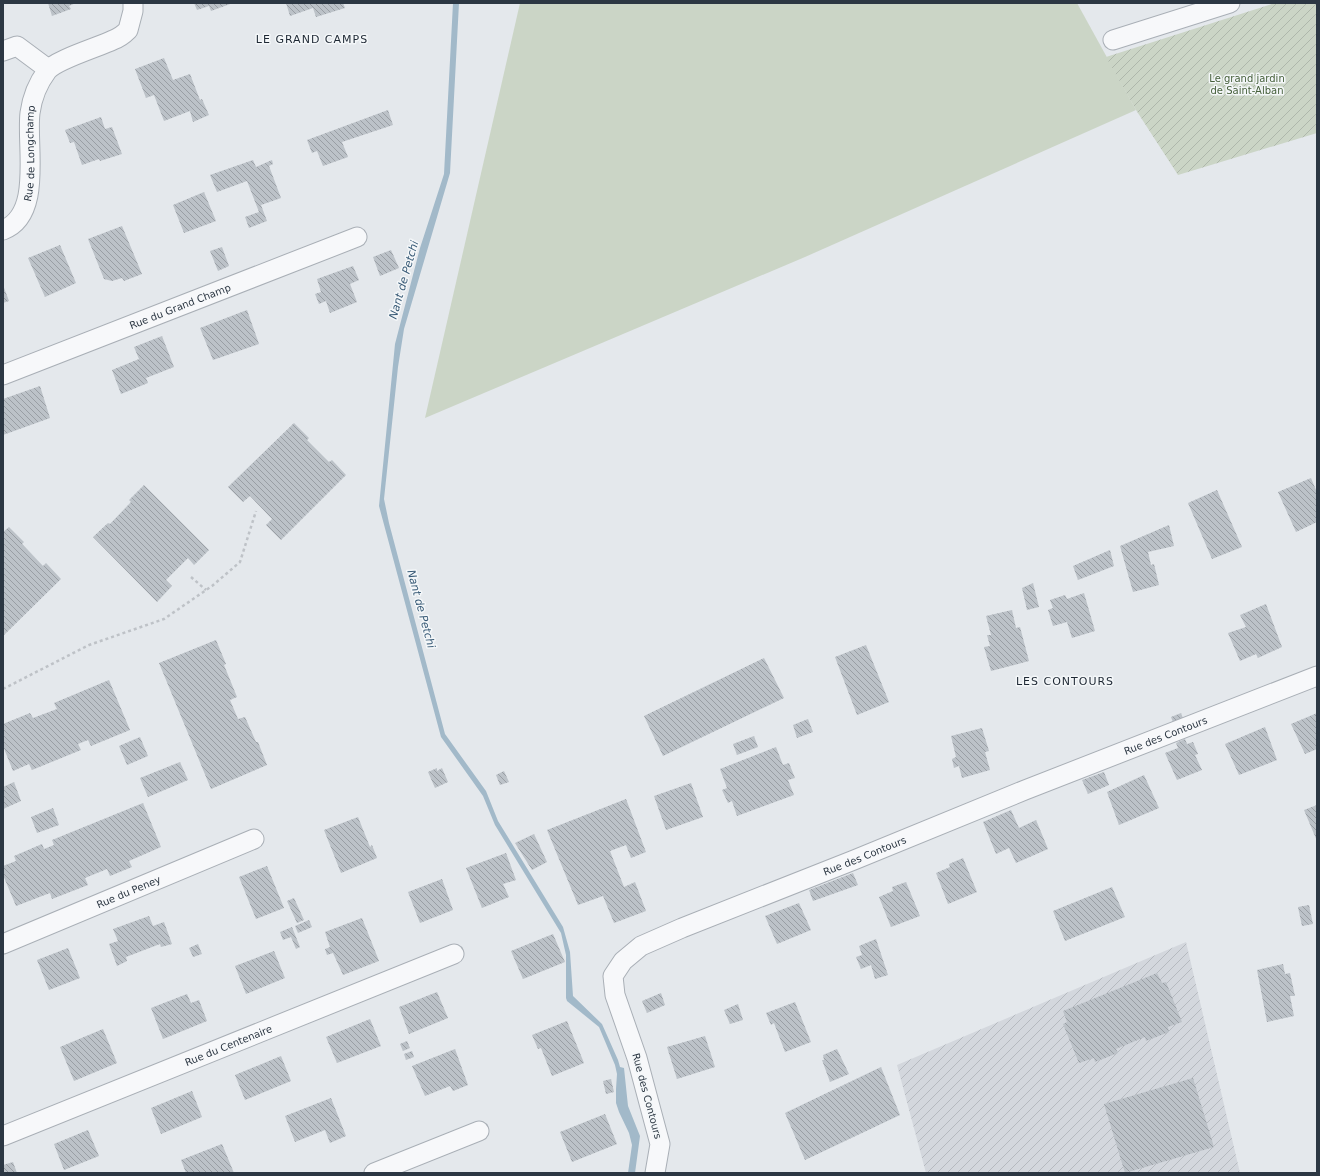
<svg xmlns="http://www.w3.org/2000/svg" width="1320" height="1176" font-family="'DejaVu Sans',sans-serif">
  <style>
    .industrial { fill: url(#industrial-furrows) }
    .grass { fill: #cbd5c6 }
    .garden { fill: url(#garden-furrows) }
    .water { fill: #a2b9c9 }
    .building { fill: url(#building-back-hatch) }
    .lines { fill: none; stroke-linecap: round; stroke-linejoin: round }
    .minor-casing { stroke: #a9afb6; stroke-width: 21 }
    .path { stroke: #bec2c7; stroke-width: 2.5; stroke-dasharray: 3 3; stroke-linecap: butt }
    .minor { stroke: #f7f8fa; stroke-width: 19 }
    .labels { text-anchor: middle; dominant-baseline: central; stroke-width: 3; stroke-linejoin: round; paint-order: stroke }
    .park-label { font-size: 10px; fill: #455f3a; stroke: #f4f7f9 }
    .street-label { font-size: 10px; fill: #2c3743; stroke: #f4f7f9 }
    .neighbourhood-label { font-size: 11px; letter-spacing: 1px; fill: #1e2834; stroke: #f4f7f9 }
    .water-label { font-size: 11px; font-style: italic; fill: #385a76; stroke: #f4f7f9 }
  </style>
  <defs>
    <pattern id="industrial-furrows" width="10" height="10" patternUnits="userSpaceOnUse"><rect width="10" height="10" fill="#d3d7dd"/><path d="M-1 1l2-2M0 10L10 0M9 11l2-2" fill="none" stroke="#b5b9bf"/></pattern>
    <pattern id="garden-furrows" width="10" height="10" patternUnits="userSpaceOnUse"><rect width="10" height="10" fill="#cbd5c6"/><path d="M-1 1l2-2M0 10L10 0M9 11l2-2" fill="none" stroke="#aeb7ab"/></pattern>
    <pattern id="building-back-hatch" width="6" height="6" patternUnits="userSpaceOnUse"><rect width="6" height="6" fill="#bcc2c8"/><path d="M-1 5l2 2M0 0l6 6M5-1l2 2" fill="none" stroke="#999ea4"/></pattern>
  </defs>
  <rect width="100%" height="100%" fill="#e4e8ec"/>
  <polygon class="industrial" points="1186,942 1240,1173 926,1173 897,1065"/>
  <polygon class="grass" points="520,3 1077,3 1136,110 805,257 425,418"/>
  <polygon class="garden" points="1275,3 1317,3 1317,133 1178,175 1136,110 1106,57"/>
  <polygon class="water" points="453,3 459,3 450,173 404,329 398,367 384,499 389,523 445,734 486,791 498,821 563,927 570,952 573,996 602,1024 618,1060 620,1067 624,1068 628,1106 640,1136 635,1173 628,1173 632,1145 629,1133 619,1112 616,1103 616,1089 617,1074 615,1065 599,1027 567,1001 566,998 566,955 561,933 495,825 483,796 441,737 379,506 395,344 420,248 444,174"/>
  <g class="building">
    <polygon points="48,3 76,3 69,6 71,9 52,16"/>
    <polygon points="194,3 233,3 211,11 209,6 197,10"/>
    <polygon points="286,3 343,3 345,8 316,17 313,8 290,16"/>
    <polygon points="164,58 173,80 190,74 200,100 202,99 209,115 193,122 190,111 164,121 154,95 146,98 135,69"/>
    <polygon points="388,110 393,125 342,142 348,157 323,166 317,151 312,153 307,140"/>
    <polygon points="101,117 105,129 112,127 122,154 100,161 99,159 82,165 74,142 70,143 65,130"/>
    <polygon points="253,160 256,167 272,160 273,164 269,166 281,198 261,205 267,221 249,228 245,217 259,212 247,181 217,192 210,175"/>
    <polygon points="204,192 216,221 184,233 173,205"/>
    <polygon points="122,226 142,274 124,281 122,278 112,281 104,279 88,239"/>
    <polygon points="60,245 76,283 45,297 28,258"/>
    <polygon points="222,247 229,266 218,271 210,251"/>
    <polygon points="391,250 399,268 380,276 373,257"/>
    <polygon points="353,266 359,280 350,284 357,302 330,313 326,301 319,304 315,294 321,292 317,279"/>
    <polygon points="3,285 9,301 3,303"/>
    <polygon points="247,310 259,344 213,360 200,328"/>
    <polygon points="162,336 174,367 146,378 148,383 121,394 112,370 139,359 134,347"/>
    <polygon points="40,386 50,418 3,435 3,399"/>
    <polygon points="294,423 309,438 307,440 329,462 332,460 346,475 281,540 266,525 272,519 250,496 243,502 228,487"/>
    <polygon points="1311,478 1316,490 1317,489 1317,522 1296,532 1278,492"/>
    <polygon points="144,485 209,550 194,565 188,558 166,580 172,586 157,602 93,537 108,523 110,524 131,502 129,500"/>
    <polygon points="1217,490 1242,547 1212,559 1188,503"/>
    <polygon points="1169,525 1174,546 1148,552 1151,565 1154,564 1159,585 1133,592 1120,546"/>
    <polygon points="9,527 24,542 22,544 43,566 46,563 61,579 3,636 3,532"/>
    <polygon points="1110,550 1114,566 1078,580 1073,566"/>
    <polygon points="1033,583 1039,607 1027,610 1022,588"/>
    <polygon points="1084,593 1095,631 1072,638 1067,622 1053,626 1048,610 1053,608 1050,600 1065,595 1067,599"/>
    <polygon points="1266,604 1282,647 1258,658 1256,654 1240,661 1228,633 1246,627 1240,615"/>
    <polygon points="1012,610 1016,628 1020,627 1029,661 991,671 984,647 990,646 987,635 991,635 986,616"/>
    <polygon points="216,640 226,664 224,665 237,697 230,700 238,719 245,717 256,742 258,742 267,765 211,789 159,663"/>
    <polygon points="866,645 889,702 857,715 835,657"/>
    <polygon points="764,658 784,698 663,756 644,716"/>
    <polygon points="109,680 130,730 91,746 88,740 78,744 81,750 32,770 29,764 13,771 3,746 3,724 30,713 33,718 57,709 54,703"/>
    <polygon points="1181,713 1184,721 1174,725 1171,717"/>
    <polygon points="1317,713 1317,749 1305,754 1291,724"/>
    <polygon points="808,719 813,732 797,738 793,725"/>
    <polygon points="1265,727 1277,760 1239,775 1225,744"/>
    <polygon points="982,728 989,751 985,752 990,770 962,778 959,766 954,768 952,759 956,757 951,736"/>
    <polygon points="754,736 758,747 737,755 733,744"/>
    <polygon points="140,737 148,756 127,765 119,746"/>
    <polygon points="1185,739 1187,744 1193,742 1198,754 1195,755 1202,770 1177,780 1165,753 1178,748 1176,743"/>
    <polygon points="776,747 783,765 789,763 795,778 788,780 794,795 737,816 732,801 728,803 722,790 727,788 720,769"/>
    <polygon points="180,762 188,780 148,797 140,778"/>
    <polygon points="437,768 437,771 442,768 448,782 435,788 428,772"/>
    <polygon points="504,771 509,782 500,785 496,775"/>
    <polygon points="1104,772 1109,785 1088,794 1082,780"/>
    <polygon points="1144,775 1159,808 1119,825 1107,792"/>
    <polygon points="14,782 21,801 3,809 3,787"/>
    <polygon points="691,783 703,817 666,830 654,796"/>
    <polygon points="626,799 646,852 631,858 626,845 610,851 624,887 635,882 646,911 614,923 603,896 578,905 547,830"/>
    <polygon points="143,803 161,847 129,861 132,867 110,876 107,869 85,878 88,885 52,899 50,893 16,906 3,875 3,866 16,861 14,856 42,844 44,849 54,845 52,840"/>
    <polygon points="1317,805 1317,841 1304,810"/>
    <polygon points="53,808 59,825 37,833 31,817"/>
    <polygon points="1011,810 1019,828 1036,820 1048,849 1016,863 1009,848 996,854 983,822"/>
    <polygon points="358,817 370,847 372,845 377,858 341,873 324,830"/>
    <polygon points="534,834 547,862 532,870 515,843"/>
    <polygon points="506,853 516,880 503,884 509,897 482,908 466,868"/>
    <polygon points="963,858 977,892 948,904 936,873 950,867 949,864"/>
    <polygon points="267,866 284,908 256,919 239,877"/>
    <polygon points="853,873 858,885 813,901 809,890"/>
    <polygon points="442,879 453,910 420,923 408,892"/>
    <polygon points="906,882 920,916 891,927 879,897 893,891 892,887"/>
    <polygon points="1112,887 1125,917 1065,941 1053,911"/>
    <polygon points="294,898 304,920 297,923 287,901"/>
    <polygon points="799,903 811,930 777,944 765,916"/>
    <polygon points="1309,905 1313,924 1302,926 1298,907"/>
    <polygon points="149,916 153,926 164,922 172,944 161,947 160,944 126,957 127,961 117,966 109,944 118,941 113,929"/>
    <polygon points="362,918 379,961 343,975 333,953 327,955 325,949 330,947 325,932"/>
    <polygon points="309,920 312,927 298,933 295,926"/>
    <polygon points="292,927 300,947 296,949 291,937 283,940 280,932"/>
    <polygon points="553,934 565,962 523,979 511,951"/>
    <polygon points="876,939 888,975 875,979 871,965 861,969 856,957 862,955 859,946"/>
    <polygon points="198,944 202,954 193,957 189,948"/>
    <polygon points="68,948 80,978 49,990 37,960"/>
    <polygon points="274,951 285,978 246,994 235,966"/>
    <polygon points="1283,964 1285,974 1290,973 1295,996 1290,996 1294,1016 1267,1022 1257,970"/>
    <polygon points="1157,973 1162,983 1166,982 1182,1022 1168,1027 1169,1032 1146,1041 1145,1037 1116,1049 1118,1053 1095,1062 1094,1058 1079,1063 1063,1024 1067,1022 1063,1011"/>
    <polygon points="437,992 448,1018 409,1034 399,1007"/>
    <polygon points="661,993 665,1005 647,1013 642,1001"/>
    <polygon points="187,994 191,1003 199,1000 207,1021 163,1039 151,1008"/>
    <polygon points="795,1002 811,1042 785,1052 774,1023 771,1025 766,1013"/>
    <polygon points="738,1004 743,1020 730,1024 724,1010"/>
    <polygon points="370,1019 381,1046 337,1063 326,1037"/>
    <polygon points="567,1021 584,1063 552,1076 541,1048 538,1049 532,1035"/>
    <polygon points="103,1029 117,1063 74,1081 60,1047"/>
    <polygon points="705,1036 715,1067 677,1079 667,1047"/>
    <polygon points="407,1041 410,1048 403,1051 400,1044"/>
    <polygon points="455,1049 468,1085 453,1091 450,1086 425,1096 412,1066"/>
    <polygon points="837,1049 849,1074 830,1082 822,1060 824,1060 823,1055"/>
    <polygon points="412,1051 414,1057 406,1060 404,1054"/>
    <polygon points="281,1056 291,1081 245,1100 235,1075"/>
    <polygon points="881,1067 900,1115 805,1160 785,1113"/>
    <polygon points="1193,1078 1214,1147 1125,1173 1104,1104"/>
    <polygon points="611,1079 614,1092 606,1094 603,1081"/>
    <polygon points="192,1091 202,1117 161,1134 151,1108"/>
    <polygon points="331,1098 346,1136 330,1143 325,1130 295,1142 285,1116"/>
    <polygon points="605,1114 617,1144 572,1162 560,1132"/>
    <polygon points="88,1130 99,1156 64,1170 54,1144"/>
    <polygon points="222,1144 234,1173 186,1173 181,1160"/>
    <polygon points="13,1162 17,1173 3,1173 3,1165"/>
  </g>
  <g class="lines">
    <g class="minor-casing">
      <g id="minor">
        <polyline points="1113,40 1230,3"/>
        <polyline points="3,51 17,46 48,69"/>
        <path id="s1" d="M3,230C43,215 26,146 30,113C32,98 38,83 47,71C55,60 99,47 113,40C119,38 124,34 128,30L133,11V3"/>
        <path id="s2" d="M3,375L357,237"/>
        <path id="s3" d="M3,944L254,839"/>
        <path id="s4" d="M3,1136L454,954"/>
        <polyline points="374,1173 479,1131"/>
        <path id="s5" d="M655,1173L660,1144L637,1058L615,995L613,976L623,961L641,946L682,928L854,860L1025,790L1317,676"/>
      </g>
    </g>
    <g class="path">
      <polyline points="191,577 206,590"/>
      <polyline points="3,689 89,645 164,619 212,586 240,562 256,511"/>
    </g>
    <use href="#minor" class="minor"/>
  </g>
  <g class="labels">
    <g class="park-label">
      <text x="1247" y="78">Le grand jardin<tspan x="1247" dy="12">de Saint-Alban</tspan></text>
    </g>
    <g class="street-label">
      <text stroke="none"><textPath href="#s1" startOffset="87">Rue de Longchamp</textPath></text>
      <text stroke="none"><textPath href="#s2" startOffset="190">Rue du Grand Champ</textPath></text>
      <text stroke="none"><textPath href="#s5" startOffset="811">Rue des Contours</textPath></text>
      <text stroke="none"><textPath href="#s5" startOffset="487">Rue des Contours</textPath></text>
      <text stroke="none"><textPath href="#s3" startOffset="136">Rue du Peney</textPath></text>
      <text stroke="none"><textPath href="#s4" startOffset="243">Rue du Centenaire</textPath></text>
      <text transform="translate(647 1096) rotate(75)">Rue des Contours</text>
    </g>
    <g class="neighbourhood-label">
      <text x="312" y="39">LE GRAND CAMPS</text>
      <text x="1065" y="681">LES CONTOURS</text>
    </g>
    <g class="water-label">
      <text transform="translate(404 280) rotate(-74)">Nant de Petchi</text>
      <text transform="translate(421 609) rotate(75)">Nant de Petchi</text>
    </g>
  </g>
  <rect width="1320" height="1176" fill="none" stroke="#2c3743" stroke-width="8"/>
</svg>
